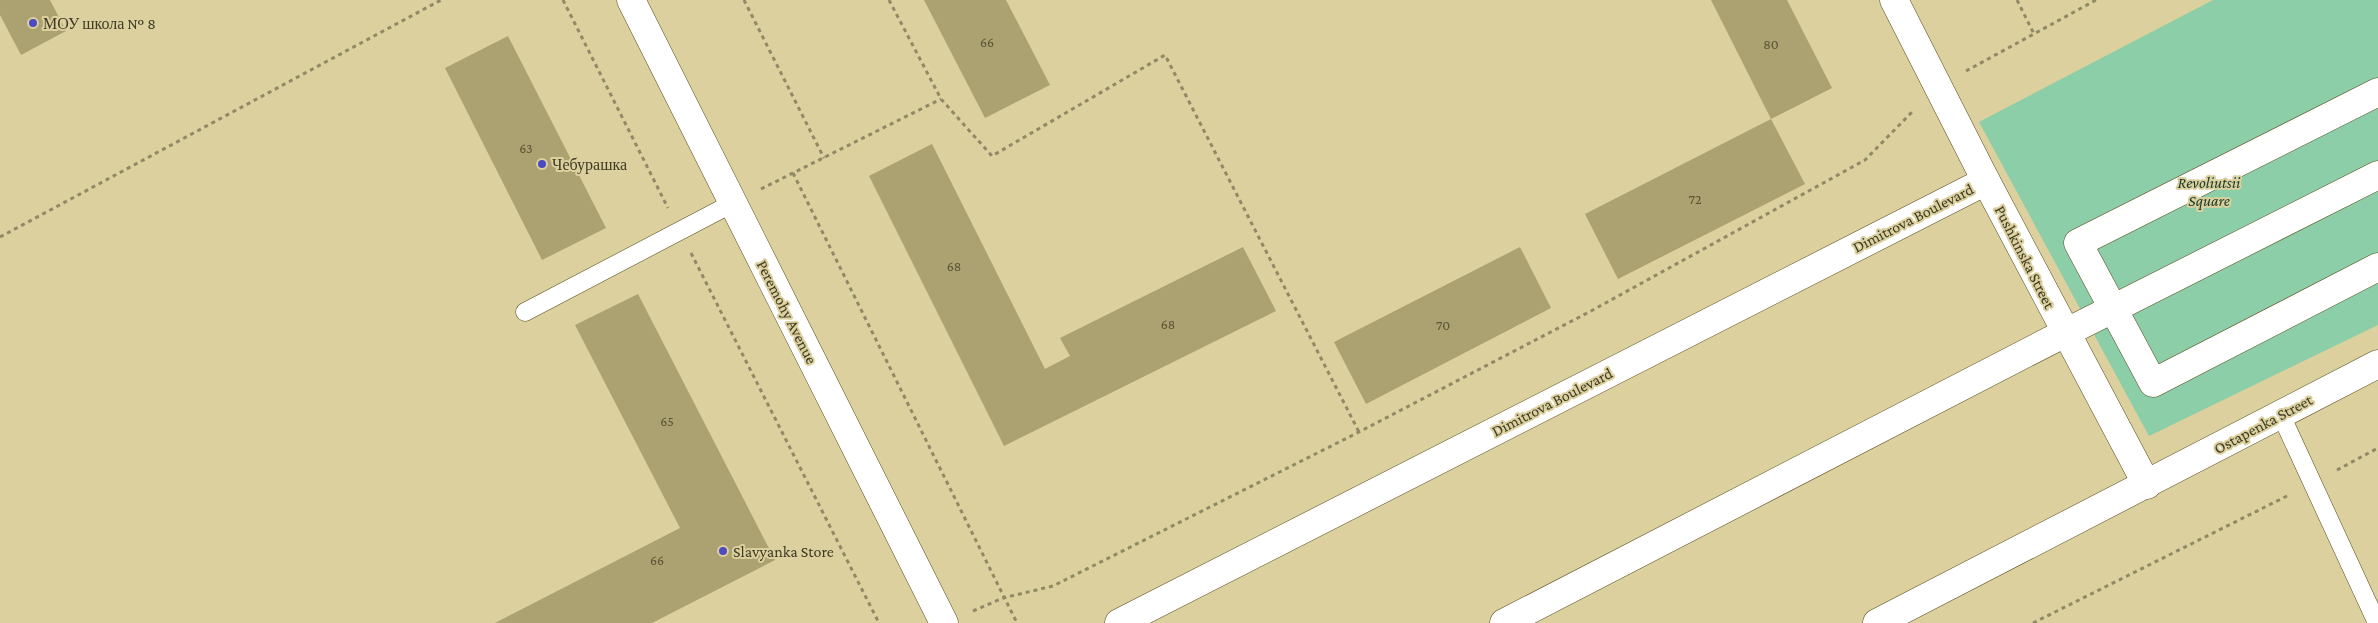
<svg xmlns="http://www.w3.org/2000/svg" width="2378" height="623" font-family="'Crimson Pro',serif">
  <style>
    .green { fill: #8bcea7 }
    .building { fill: #aca170 }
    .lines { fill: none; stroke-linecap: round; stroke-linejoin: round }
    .lane-casing { stroke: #574d1d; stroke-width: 19 }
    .street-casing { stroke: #574d1d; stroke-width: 29 }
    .secondary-casing { stroke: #574d1d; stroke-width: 29 }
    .path { stroke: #908965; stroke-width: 3; stroke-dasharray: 4 4; stroke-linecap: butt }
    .lane { stroke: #fff; stroke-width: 18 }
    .street { stroke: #fff; stroke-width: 28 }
    .secondary { stroke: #fff; stroke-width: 28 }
    .poi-dot { fill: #4c4bc1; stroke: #dbd09e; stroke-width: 2 }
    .labels { text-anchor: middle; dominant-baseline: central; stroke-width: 4; stroke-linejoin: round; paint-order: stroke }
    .number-label { font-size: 14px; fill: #5a5438 }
    .poi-label { font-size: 16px; fill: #3e3a25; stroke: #dbd09e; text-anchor: start }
    .park-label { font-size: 16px; font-style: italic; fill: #183a28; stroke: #dbd09e }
    .street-label { font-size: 16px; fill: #3e3a25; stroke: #dbd09e }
  </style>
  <rect width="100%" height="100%" fill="#dbd09e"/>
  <polygon class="green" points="2213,0 2378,0 2378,325 2149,436 1979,122"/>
  <g class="building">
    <polygon points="0,0 50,0 66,31 21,55 0,15"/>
    <polygon points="924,0 1006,0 1050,85 985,118"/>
    <polygon points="1711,0 1787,0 1832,88 1771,119"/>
    <polygon points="508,36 606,228 542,260 445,68"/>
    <polygon points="1771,119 1805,184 1618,279 1585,214"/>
    <polygon points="932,144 1045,369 1070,356 1060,338 1243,247 1276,311 1004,446 869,176"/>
    <polygon points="1520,247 1551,308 1366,404 1334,342"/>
    <polygon points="638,294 775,560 652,623 495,623 680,528 575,325"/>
  </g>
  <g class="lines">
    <g class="lane-casing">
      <g id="lane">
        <polyline points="525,312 733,203"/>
        <polyline points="2281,415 2377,623"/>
      </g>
    </g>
    <g class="street-casing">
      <g id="street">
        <polyline points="1894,0 1986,181"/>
        <polyline points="2378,92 2078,243 2153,383 2378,267"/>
        <polyline points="1504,623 2065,333 2378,175"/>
      </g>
    </g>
    <g class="secondary-casing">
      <g id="secondary">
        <polyline points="631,0 944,623"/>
        <polyline points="1119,623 1986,181 2147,485"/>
        <polyline points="1877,623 2378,364"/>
      </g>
    </g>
    <g class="path">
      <polyline points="563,0 668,208"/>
      <polyline points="744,0 824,158"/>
      <polyline points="889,0 941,99 992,156 1165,55 1359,432"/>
      <polyline points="2017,0 2034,34"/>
      <polyline points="1966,71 2096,0"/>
      <polyline points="793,173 1017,623"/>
      <polyline points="761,189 941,99"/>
      <polyline points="0,237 441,0"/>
      <polyline points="691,253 879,623"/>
      <polyline points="2337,470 2378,448"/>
      <polyline points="973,611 1003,598 1053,586 1359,432 1591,311 1865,160 1914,110"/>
      <polyline points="2033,623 2289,495"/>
    </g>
    <use href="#lane" class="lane"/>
    <use href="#street" class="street"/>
    <use href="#secondary" class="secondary"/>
  </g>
  <g class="poi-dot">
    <circle cx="33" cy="23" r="5"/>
    <circle cx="542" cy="164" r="5"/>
    <circle cx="723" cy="551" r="5"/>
  </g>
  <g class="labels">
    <g class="number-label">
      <text x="987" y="42">66</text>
      <text x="1771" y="44">80</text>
      <text x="526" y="148">63</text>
      <text x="1695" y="199">72</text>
      <text x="954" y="266">68</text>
      <text x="1168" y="324">68</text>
      <text x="1443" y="325">70</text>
      <text x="667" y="421">65</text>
      <text x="657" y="560">66</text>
    </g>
    <g class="poi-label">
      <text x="43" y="23">МОУ школа № 8</text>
      <text x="552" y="164">Чебурашка</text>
      <text x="733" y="551">Slavyanka Store</text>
    </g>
    <g class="park-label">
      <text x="2209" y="182">Revoliutsii<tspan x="2209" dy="18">Square</tspan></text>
    </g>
    <g class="street-label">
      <text transform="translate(1913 218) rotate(-27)">Dimitrova Boulevard</text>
      <text transform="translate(2025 257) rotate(63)">Pushkinska Street</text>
      <text transform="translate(787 312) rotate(63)">Peremohy Avenue</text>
      <text transform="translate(1552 402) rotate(-27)">Dimitrova Boulevard</text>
      <text transform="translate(2263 424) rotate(-28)">Ostapenka Street</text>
    </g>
  </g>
</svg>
